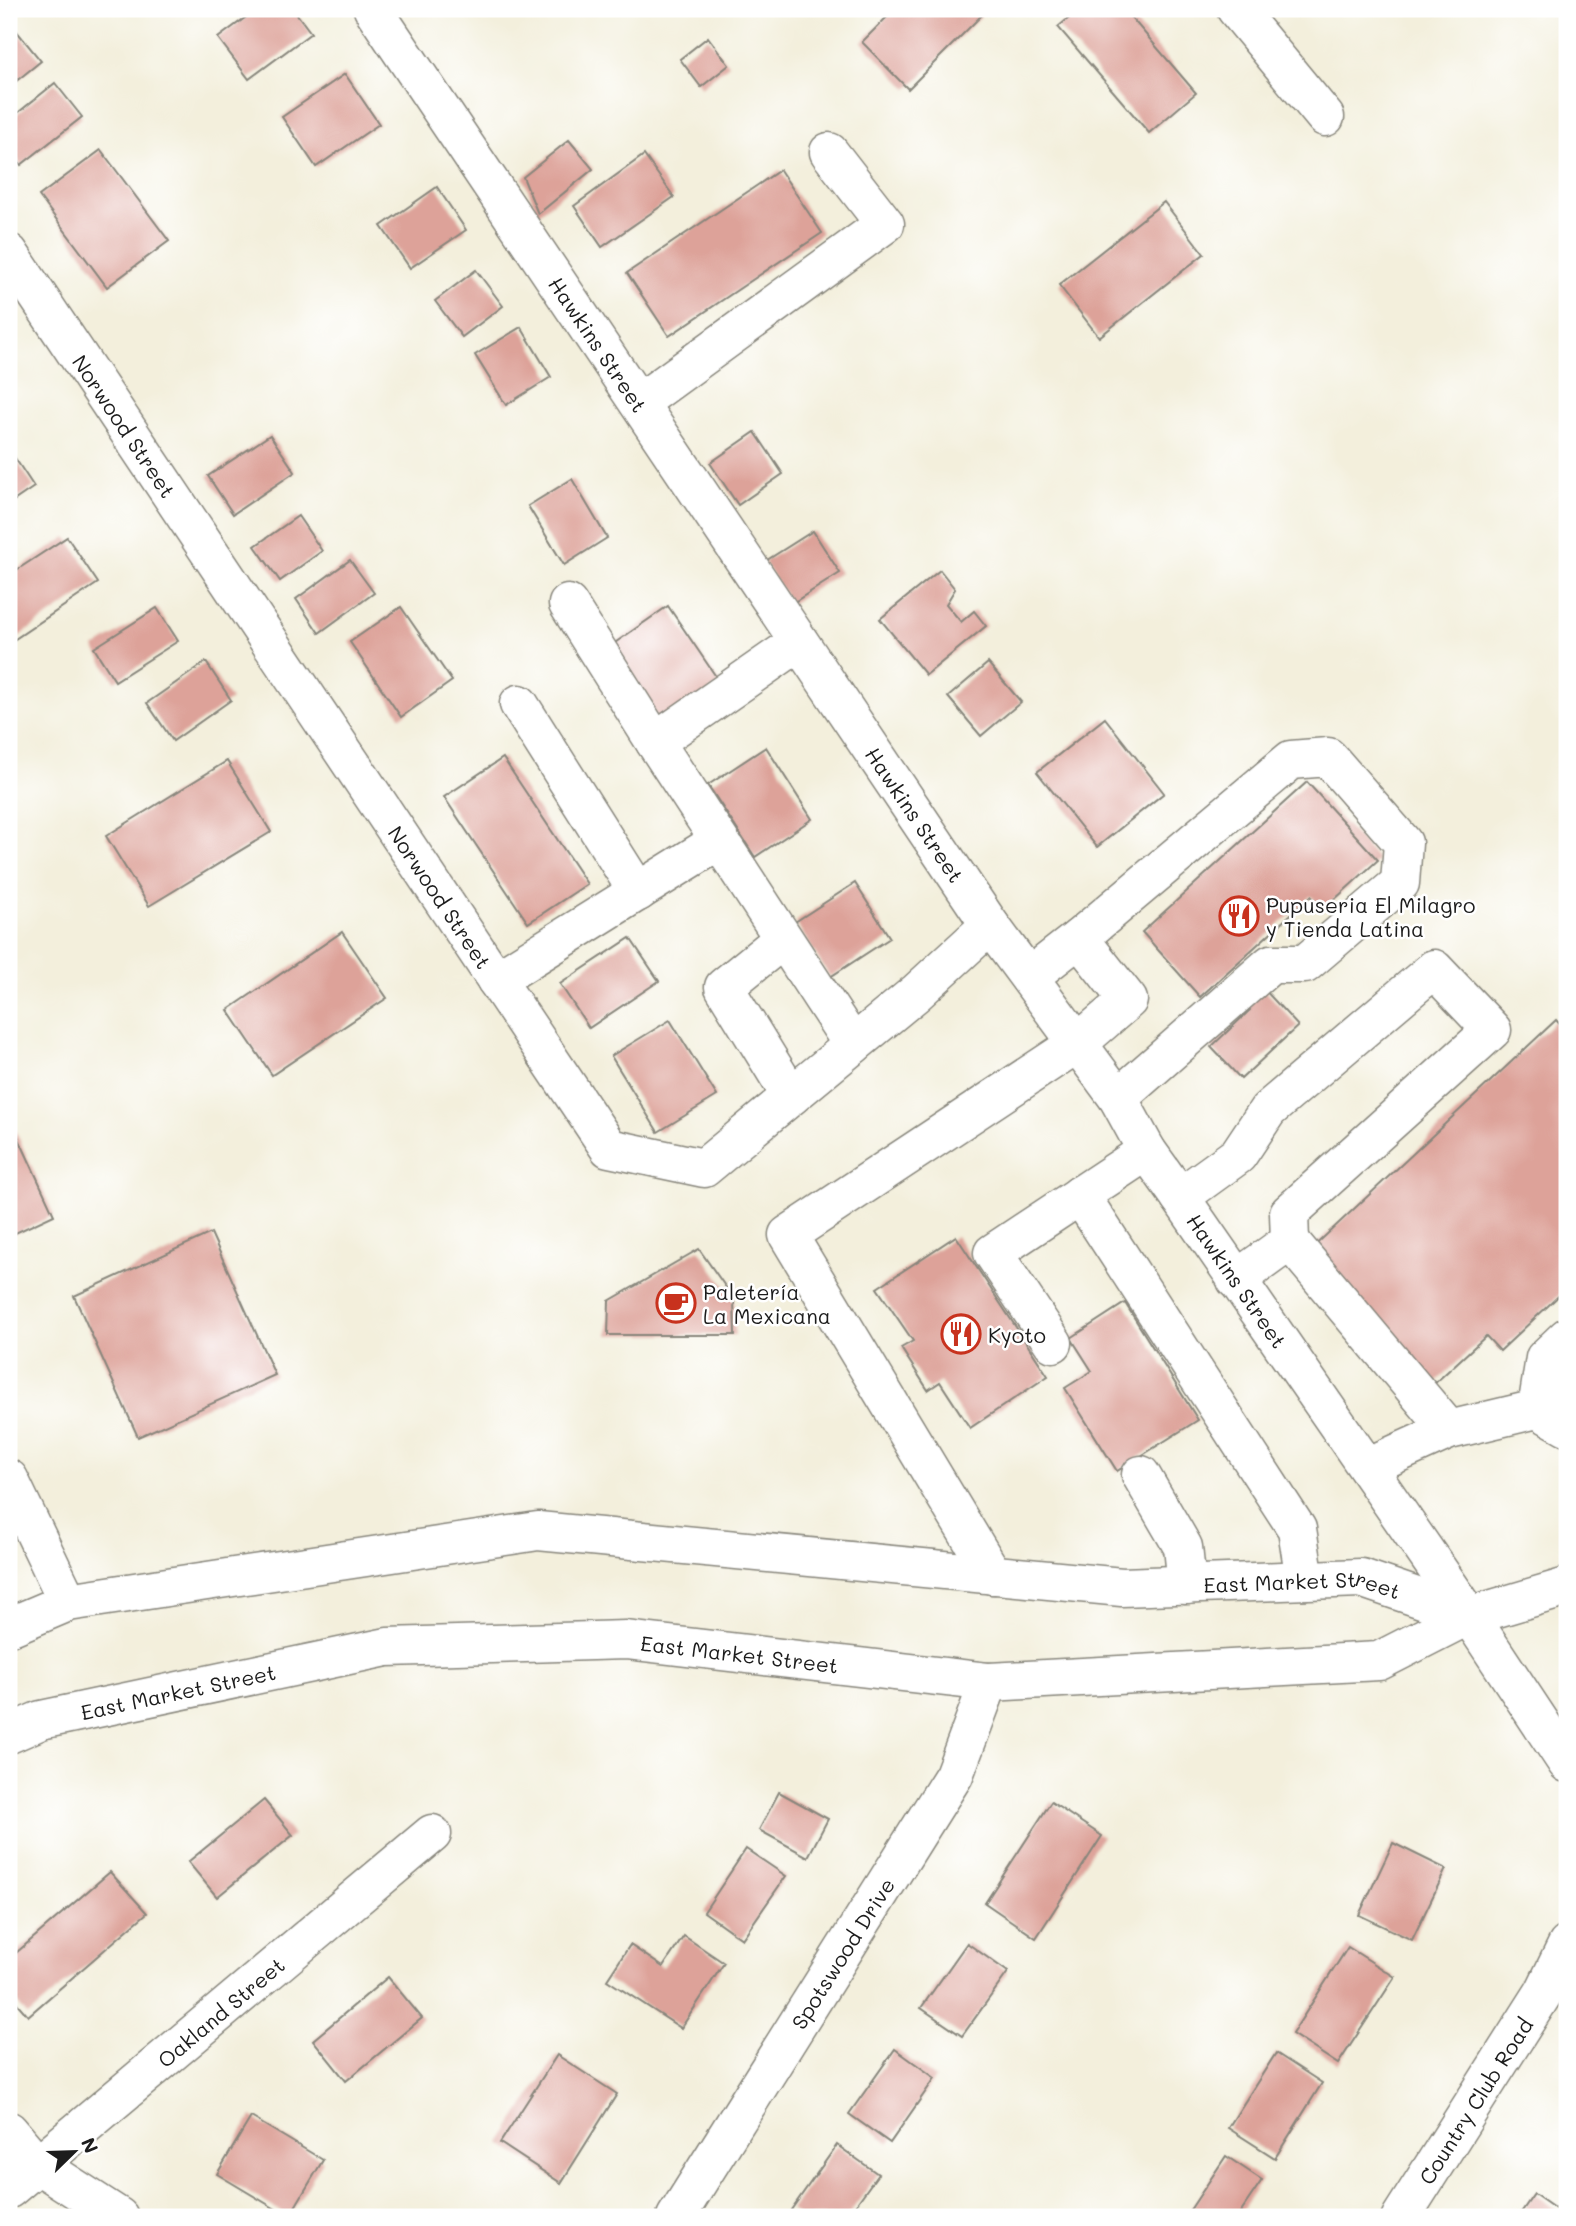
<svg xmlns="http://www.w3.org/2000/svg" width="1576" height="2226" font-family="Mali,sans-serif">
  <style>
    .building { fill: #dda299 }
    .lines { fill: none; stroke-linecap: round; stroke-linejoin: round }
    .minor-casing { stroke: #88867c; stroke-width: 41 }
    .major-casing { stroke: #88867c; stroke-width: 41 }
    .minor { stroke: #fff; stroke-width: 38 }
    .major { stroke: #fff; stroke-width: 38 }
    .labels { text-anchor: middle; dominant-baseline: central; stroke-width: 5; stroke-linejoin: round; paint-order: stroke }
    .street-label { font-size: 21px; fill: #1c1c1c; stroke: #fff }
    .poi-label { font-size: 21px; fill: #1c1c1c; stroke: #fff; text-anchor: start }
  </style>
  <rect width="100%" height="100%" fill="#fff"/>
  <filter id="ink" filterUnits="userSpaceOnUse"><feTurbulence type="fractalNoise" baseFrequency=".0143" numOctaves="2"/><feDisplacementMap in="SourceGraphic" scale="14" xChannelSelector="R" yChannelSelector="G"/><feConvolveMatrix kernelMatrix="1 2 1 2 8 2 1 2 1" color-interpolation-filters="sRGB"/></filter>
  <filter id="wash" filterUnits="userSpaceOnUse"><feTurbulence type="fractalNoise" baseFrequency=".00686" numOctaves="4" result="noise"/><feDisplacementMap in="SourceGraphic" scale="28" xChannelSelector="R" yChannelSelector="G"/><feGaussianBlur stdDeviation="1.57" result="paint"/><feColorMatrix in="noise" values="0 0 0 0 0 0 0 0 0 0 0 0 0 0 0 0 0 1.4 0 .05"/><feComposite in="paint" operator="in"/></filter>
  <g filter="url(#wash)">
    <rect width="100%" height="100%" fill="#f3efdc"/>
    <g id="blocks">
      <g class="building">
        <polygon points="257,9 293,9 311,33 249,79 218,38"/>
        <polygon points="895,9 988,9 908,89 862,42"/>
        <polygon points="1080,9 1124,9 1196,93 1149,133 1058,27"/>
        <polygon points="15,29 41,61 9,87 9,34"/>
        <polygon points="708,37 729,65 701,87 680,59"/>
        <polygon points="345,74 379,124 316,167 282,117"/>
        <polygon points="55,83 82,117 21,165 9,149 9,120"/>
        <polygon points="569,140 593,169 538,214 523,177"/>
        <polygon points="101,150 169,241 107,287 39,196"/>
        <polygon points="644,155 674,197 602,247 574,206"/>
        <polygon points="780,170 822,233 669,336 627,273"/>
        <polygon points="437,187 466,230 410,268 381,226"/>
        <polygon points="1164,202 1204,254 1099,337 1059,285"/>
        <polygon points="476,270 503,306 462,337 435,301"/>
        <polygon points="521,327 551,377 506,405 475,355"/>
        <polygon points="755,432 783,474 738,505 710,463"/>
        <polygon points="270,435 295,472 233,514 208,476"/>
        <polygon points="9,449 34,487 9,504"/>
        <polygon points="572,479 607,538 564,565 528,506"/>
        <polygon points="298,516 322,551 280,581 255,546"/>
        <polygon points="813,531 840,573 791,604 764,562"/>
        <polygon points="67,537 98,583 9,643 9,575"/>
        <polygon points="350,560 374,593 319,633 296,599"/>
        <polygon points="940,570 955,589 946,604 961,622 974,611 986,626 926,675 880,619"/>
        <polygon points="668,606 721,684 662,725 609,647"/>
        <polygon points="401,607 452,681 401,717 350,642"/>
        <polygon points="157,608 178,641 115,681 94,648"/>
        <polygon points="206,662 231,700 173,741 147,703"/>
        <polygon points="988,663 1021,702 981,736 948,697"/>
        <polygon points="1105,718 1164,793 1097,847 1037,772"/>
        <polygon points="766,747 812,819 755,857 708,785"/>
        <polygon points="503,758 587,884 528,923 444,797"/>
        <polygon points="227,761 271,832 149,906 106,836"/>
        <polygon points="1307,782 1378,860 1323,910 1311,896 1200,997 1142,932"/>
        <polygon points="855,883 890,938 830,977 795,922"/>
        <polygon points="342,932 387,998 272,1075 228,1010"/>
        <polygon points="630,938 659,981 589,1028 560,984"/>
        <polygon points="1263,988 1298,1026 1241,1079 1211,1047 1250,1010 1245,1005"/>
        <polygon points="670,1020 717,1096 658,1132 611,1056"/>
        <polygon points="1556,1020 1567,1032 1567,1288 1500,1351 1486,1336 1434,1384 1309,1251"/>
        <polygon points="9,1117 54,1215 9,1236"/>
        <polygon points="211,1233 275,1375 138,1437 74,1296"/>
        <polygon points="956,1236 1048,1376 970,1428 940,1382 928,1390 901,1348 913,1341 877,1288"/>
        <polygon points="699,1249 734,1299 735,1335 608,1335 609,1301"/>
        <polygon points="1125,1303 1198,1420 1117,1471 1065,1388 1092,1371 1071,1338"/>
        <polygon points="779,1792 828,1819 808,1857 759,1830"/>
        <polygon points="264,1800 293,1835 217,1897 188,1862"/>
        <polygon points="1051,1802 1102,1836 1036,1938 985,1903"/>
        <polygon points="1393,1843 1446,1869 1412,1940 1359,1915"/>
        <polygon points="746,1849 786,1876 742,1939 704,1912"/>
        <polygon points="110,1872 147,1913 28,2016 9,1994 9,1959"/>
        <polygon points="684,1936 724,1963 681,2028 607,1980 630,1945 663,1967"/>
        <polygon points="967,1943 1008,1972 962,2036 921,2008"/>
        <polygon points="1348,1947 1395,1977 1338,2064 1292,2034"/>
        <polygon points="388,1977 422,2018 346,2081 313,2040"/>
        <polygon points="895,2049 935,2078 890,2143 849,2114"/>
        <polygon points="1276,2053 1322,2083 1275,2158 1228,2128"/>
        <polygon points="557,2055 617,2094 561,2183 500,2143"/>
        <polygon points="251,2117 323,2160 289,2217 217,2174"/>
        <polygon points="837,2145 878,2174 847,2217 801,2217 791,2210"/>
        <polygon points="1226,2156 1262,2180 1237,2217 1194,2217 1188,2213"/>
        <polygon points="1534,2194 1567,2217 1518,2217"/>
      </g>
    </g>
  </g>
  <g filter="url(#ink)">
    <use href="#blocks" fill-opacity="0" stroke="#88867c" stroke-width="2"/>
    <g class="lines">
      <g class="minor-casing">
        <g id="minor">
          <path id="s1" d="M373,9L990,925L1118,1098L1147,1151L1180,1197L1469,1615"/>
          <polyline points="1236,9 1325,117"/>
          <path id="s2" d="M9,253L609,1148L704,1168L916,993L990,925"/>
          <polyline points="639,403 885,224 829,152"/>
          <polyline points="568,604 655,742 799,642"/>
          <polyline points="519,704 638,892"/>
          <polyline points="655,742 853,1045"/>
          <polyline points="783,939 724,987 791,1096"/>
          <polyline points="1029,977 1079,938"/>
          <polyline points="496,980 719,841"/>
          <polyline points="1080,1195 1297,1529 1305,1580"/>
          <polyline points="1180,1197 1238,1155 1268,1110 1434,969 1492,1030 1289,1213 1290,1241"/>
          <polyline points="1236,1280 1290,1241 1449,1430"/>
          <polyline points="1053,1343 993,1253 1147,1151"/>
          <polyline points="1537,1409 1545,1358 1567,1337"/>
          <polyline points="1367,1467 1449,1430 1537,1409 1567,1426"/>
          <polyline points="1141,1475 1183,1547 1187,1585"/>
          <polyline points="9,1479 68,1602"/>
          <polyline points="993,1575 788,1235 1078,1043 1128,1000 1079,938 1291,760 1328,757 1403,843 1400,883 1305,964 1271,964 1118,1098"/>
          <polyline points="9,2131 37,2164 119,2217"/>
          <path id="s3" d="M9,2189L432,1834"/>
          <path id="s4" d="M676,2217L954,1775L989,1682"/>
          <path id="s5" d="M1401,2217L1544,1992L1567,1945"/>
        </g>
      </g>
      <g class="major-casing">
        <g id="major">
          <polyline points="1469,1615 1567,1763"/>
          <path id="s6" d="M9,1627L68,1602L538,1531L1122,1587L1361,1578L1469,1615"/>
          <path id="s7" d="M9,1734L41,1720L387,1647L626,1640L989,1682L1379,1661L1469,1615L1483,1612L1567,1587"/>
        </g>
      </g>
      <use href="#minor" class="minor"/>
      <use href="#major" class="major"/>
    </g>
  </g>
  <defs>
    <g id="restaurant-ring" transform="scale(2.0125)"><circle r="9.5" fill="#fff" stroke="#c8321e" stroke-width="1.5"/><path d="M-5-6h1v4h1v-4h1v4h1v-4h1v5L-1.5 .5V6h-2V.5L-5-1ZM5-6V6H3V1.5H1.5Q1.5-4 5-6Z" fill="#c8321e"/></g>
    <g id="cafe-ring" transform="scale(2.0125)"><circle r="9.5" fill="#fff" stroke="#c8321e" stroke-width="1.5"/><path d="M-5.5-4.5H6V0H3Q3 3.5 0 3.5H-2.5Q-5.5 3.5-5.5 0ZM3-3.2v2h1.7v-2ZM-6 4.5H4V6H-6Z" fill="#c8321e"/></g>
  </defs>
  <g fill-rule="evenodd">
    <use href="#restaurant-ring" x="1239" y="916"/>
    <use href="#cafe-ring" x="676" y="1303"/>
    <use href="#restaurant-ring" x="961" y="1334"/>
  </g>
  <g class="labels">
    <g class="street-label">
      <text stroke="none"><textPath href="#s1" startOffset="404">Hawkins Street</textPath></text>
      <text stroke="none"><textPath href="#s2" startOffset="208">Norwood Street</textPath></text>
      <text stroke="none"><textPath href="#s1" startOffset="971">Hawkins Street</textPath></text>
      <text stroke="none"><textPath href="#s2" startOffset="775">Norwood Street</textPath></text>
      <text stroke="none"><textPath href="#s1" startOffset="1538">Hawkins Street</textPath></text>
      <text stroke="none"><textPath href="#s6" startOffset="1307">East Market Street</textPath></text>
      <text stroke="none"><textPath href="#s7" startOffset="742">East Market Street</textPath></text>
      <text stroke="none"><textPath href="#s7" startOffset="175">East Market Street</textPath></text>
      <text stroke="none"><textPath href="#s4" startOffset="312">Spotswood Drive</textPath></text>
      <text stroke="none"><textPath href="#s3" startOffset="276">Oakland Street</textPath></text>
      <text stroke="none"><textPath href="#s5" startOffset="138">Country Club Road</textPath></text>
    </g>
    <g class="poi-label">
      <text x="1266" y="904">Pupuseria El Milagro<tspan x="1266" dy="24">y Tienda Latina</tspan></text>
      <text x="703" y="1291">Paletería<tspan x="703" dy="24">La Mexicana</tspan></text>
      <text x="988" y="1334">Kyoto</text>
    </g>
  </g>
  <rect width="1576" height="2226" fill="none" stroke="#fff" stroke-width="35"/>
  <g transform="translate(74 2152) rotate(67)" stroke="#ffffff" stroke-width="5" paint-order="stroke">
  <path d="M0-5L12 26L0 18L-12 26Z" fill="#1c1c1c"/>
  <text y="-10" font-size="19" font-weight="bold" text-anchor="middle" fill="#1c1c1c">N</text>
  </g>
</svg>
